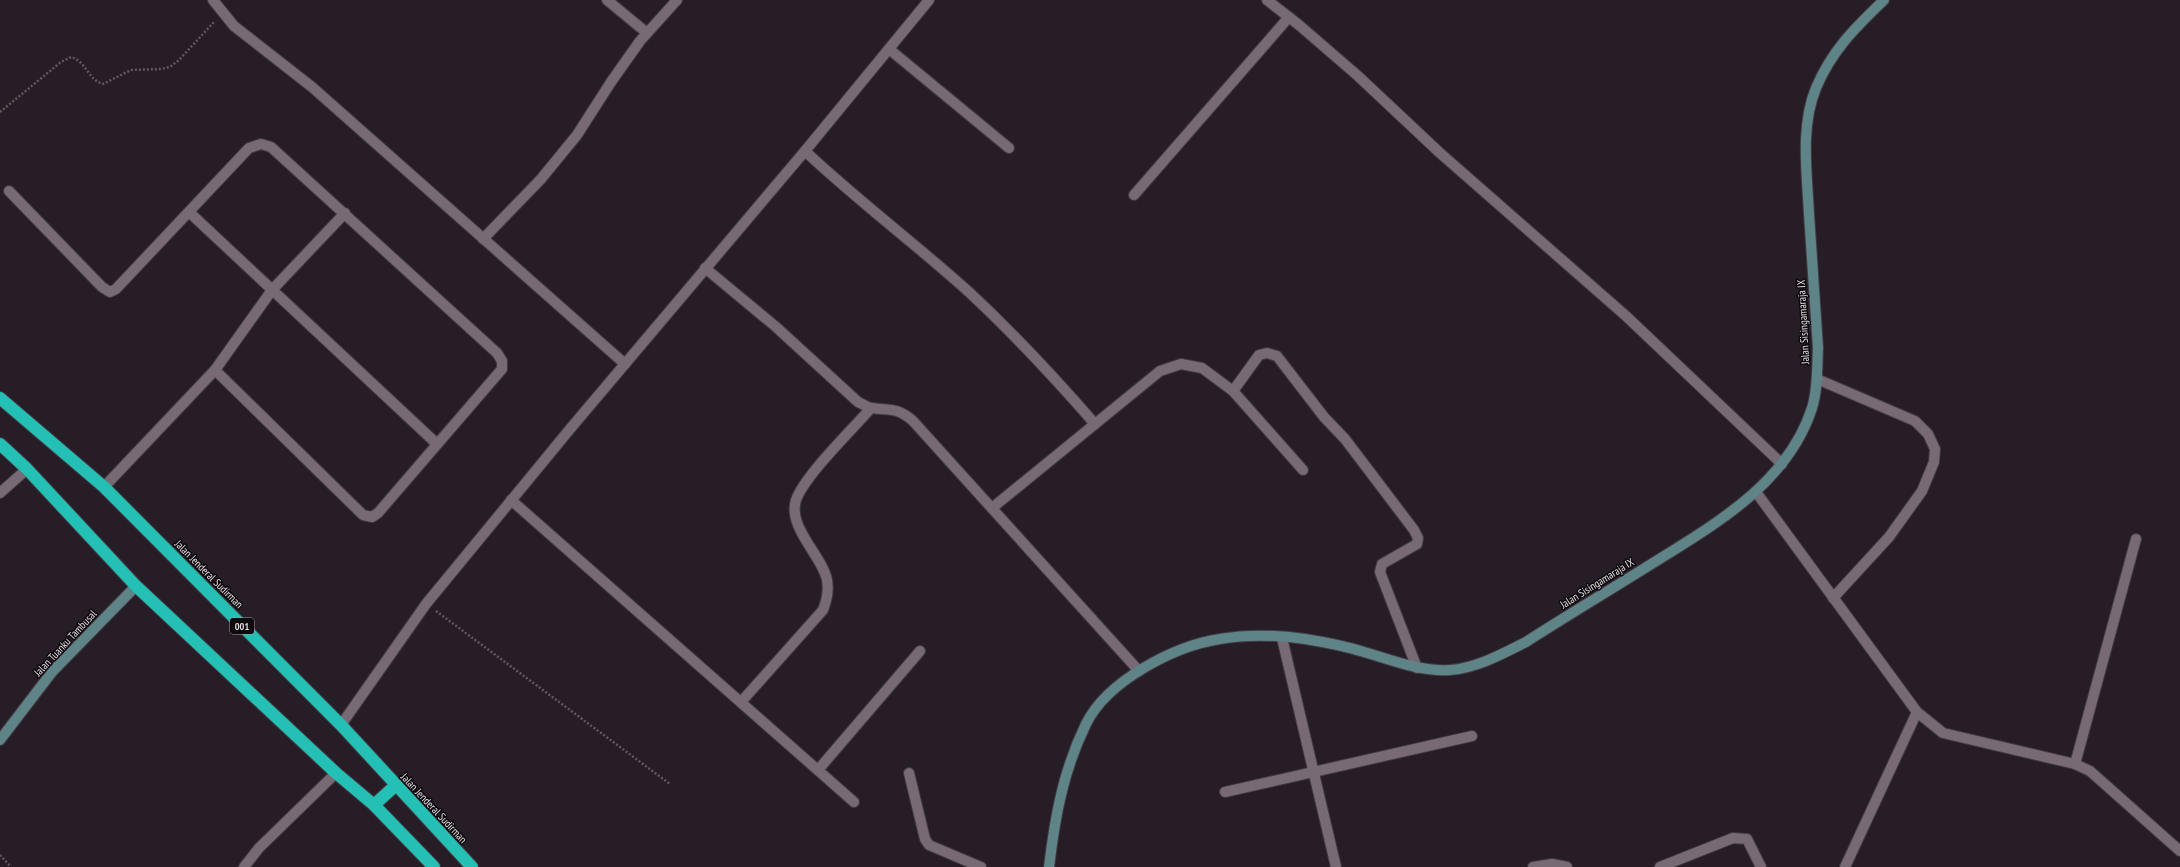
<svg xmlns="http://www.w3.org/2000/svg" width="2180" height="867" font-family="'PT Sans Narrow',sans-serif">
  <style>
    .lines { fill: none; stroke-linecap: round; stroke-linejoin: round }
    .lane-casing { stroke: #433b42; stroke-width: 12 }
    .street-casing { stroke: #433b42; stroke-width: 12 }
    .secondary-casing { stroke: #433b42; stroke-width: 12 }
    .highway-casing { stroke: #433b42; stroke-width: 14 }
    .path { stroke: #615860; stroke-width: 2.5; stroke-dasharray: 2 2; stroke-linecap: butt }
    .lane { stroke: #776a75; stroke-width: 10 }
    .street { stroke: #776a75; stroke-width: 10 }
    .secondary { stroke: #5e8488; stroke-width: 10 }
    .highway { stroke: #24bfb5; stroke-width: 12 }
    .labels { text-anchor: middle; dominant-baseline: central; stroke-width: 3; stroke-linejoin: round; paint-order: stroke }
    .shield { fill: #0d090d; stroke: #a49ea4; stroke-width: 1 }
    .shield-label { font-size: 10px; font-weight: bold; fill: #e5dee4 }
    .street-label { font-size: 11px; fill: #e5dee4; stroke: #0d090d }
  </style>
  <rect width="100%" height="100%" fill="#271d26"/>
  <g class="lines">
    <g class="lane-casing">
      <g id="lane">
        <polyline points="889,49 1009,148"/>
        <polyline points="1134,195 1289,17"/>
        <polyline points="2075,764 2136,539"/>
      </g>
    </g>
    <g class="street-casing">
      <g id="street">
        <polyline points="213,0 234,26 312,87 625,364"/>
        <polyline points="607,0 647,33"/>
        <polyline points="1267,0 1299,25 1358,76 1440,153 1626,316 1782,464"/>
        <path d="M805,151C858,201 916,244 970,293C1014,334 1055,378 1095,424"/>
        <polyline points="9,191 102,287 110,292 116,289 249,148 261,144 271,147 497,353 502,361 502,369 378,513 372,517 363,515 215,370"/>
        <polyline points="189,212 437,444"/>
        <polyline points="483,239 541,179 577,135 611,82 640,41 677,0"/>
        <path d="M705,268L775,326L858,402C863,404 868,408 872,408C891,411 897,407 913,421L1139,671"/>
        <polyline points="1817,379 1915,421 1928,434 1935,449 1934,462 1922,491 1889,537 1833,598"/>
        <polyline points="1233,391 1259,355 1267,353 1277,356 1324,417 1345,439 1414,530 1418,538 1417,544 1382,564 1380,572 1417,668"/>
        <polyline points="104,487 215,370 272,290 345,213"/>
        <polyline points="1756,492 1917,712 1943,733 2075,764 2090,771 2180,851"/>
        <polyline points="0,493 27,469"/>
        <polyline points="511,500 854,802"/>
        <polyline points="992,508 1160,371 1181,364 1202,368 1233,391 1303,470"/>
        <polyline points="1282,638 1336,867"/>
        <path d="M741,702L823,610C827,600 829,591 827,580C823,557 787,527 796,500C805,475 852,430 871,408"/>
        <polyline points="341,725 426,604 570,429 805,151 929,0"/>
        <polyline points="818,770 920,651"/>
        <polyline points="909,773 925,839 929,845 981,867"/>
        <polyline points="1225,792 1472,736"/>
        <polyline points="244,867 259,848 336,773"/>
        <polyline points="1533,867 1552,864 1567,867"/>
        <polyline points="1660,867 1733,838 1747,839 1761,867"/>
        <polyline points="1845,867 1917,712"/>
      </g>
    </g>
    <g class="secondary-casing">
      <g id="secondary">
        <polyline points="0,740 52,672 136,586"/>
        <path d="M1049,867C1055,817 1063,771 1086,724C1107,681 1174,646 1220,639C1248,634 1277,635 1305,639C1324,642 1345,646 1364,652C1392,660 1420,672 1450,670C1477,668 1502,654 1526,642C1565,617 1605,593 1645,568C1710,527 1787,486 1812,408C1818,389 1817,367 1818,348C1815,303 1812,259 1809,214C1807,173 1800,127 1816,88C1832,50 1855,28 1884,0"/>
      </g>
    </g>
    <g class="highway-casing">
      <g id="highway">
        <polyline points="0,398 104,487 341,725 472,867"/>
        <polyline points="0,444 27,469 136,586 336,773 374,805 434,867"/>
        <polyline points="374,805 396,785"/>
      </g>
    </g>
    <g class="path">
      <path d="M0,112L61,62L71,57C86,61 88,80 103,84L131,70L161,69L170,67L179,60L214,22"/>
      <polyline points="436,611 670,784"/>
      <polyline points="0,855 11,867"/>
    </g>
    <use href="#lane" class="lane"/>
    <use href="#street" class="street"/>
    <use href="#secondary" class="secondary"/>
    <use href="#highway" class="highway"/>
  </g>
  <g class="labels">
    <rect class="shield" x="230" y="618" width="24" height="16" rx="3"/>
    <g class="shield-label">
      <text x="242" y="626">001</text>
    </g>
    <g class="street-label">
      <text transform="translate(1803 322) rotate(-93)">Jalan Sisingamaraja IX</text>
      <text transform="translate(209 574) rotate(45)">Jalan Jenderal Sudirman</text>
      <text transform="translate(1597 583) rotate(-32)">Jalan Sisingamaraja IX</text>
      <text transform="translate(65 643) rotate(-47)">Jalan Tuanku Tambusal</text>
      <text transform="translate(434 808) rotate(47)">Jalan Jenderal Sudirman</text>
    </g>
  </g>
</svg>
